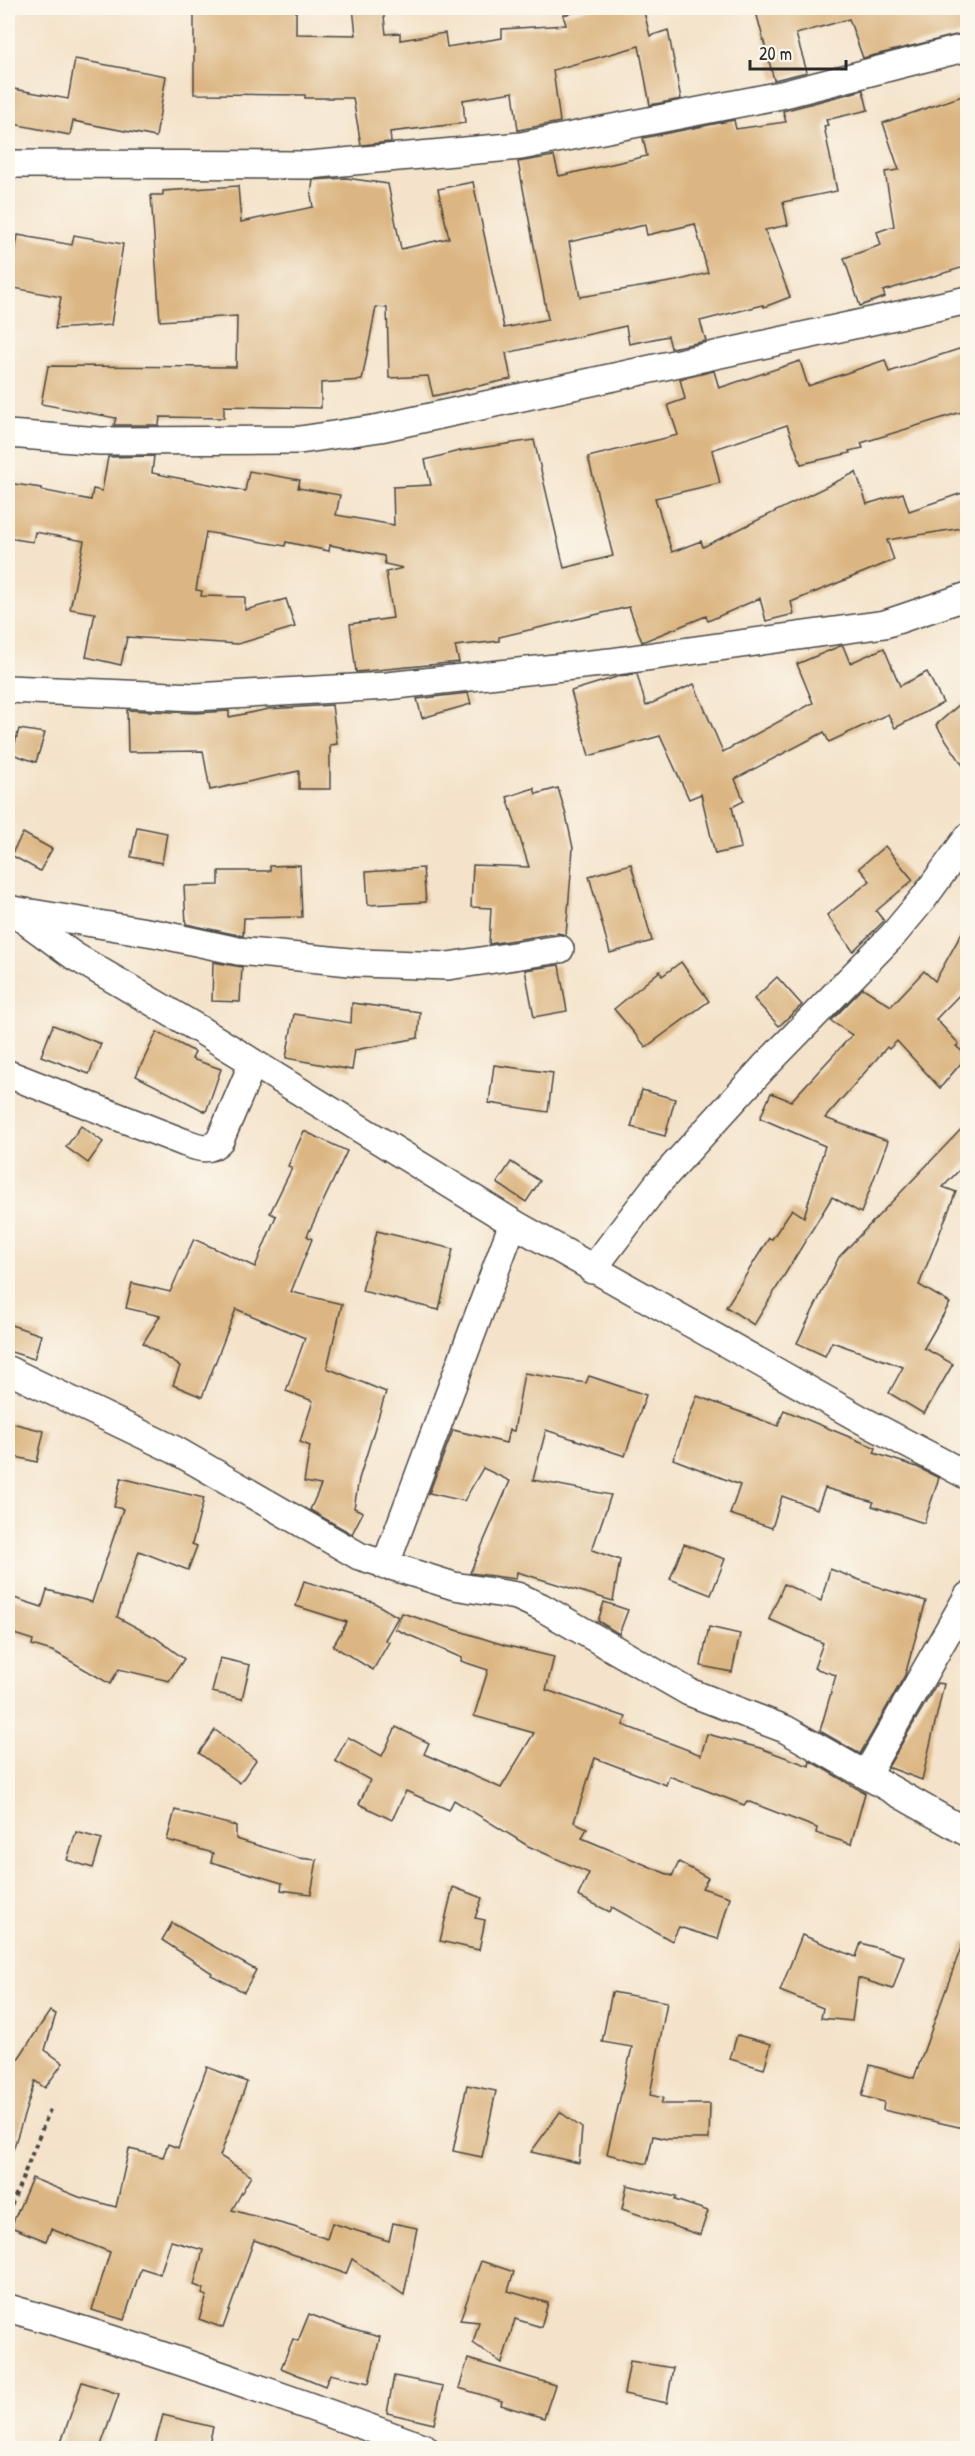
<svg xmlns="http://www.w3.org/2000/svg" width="975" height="2456" font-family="'Patrick Hand',sans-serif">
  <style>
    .building { fill: #dcb682; fill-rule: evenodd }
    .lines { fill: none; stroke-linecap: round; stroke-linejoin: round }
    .street-casing { stroke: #494743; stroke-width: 30 }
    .path { stroke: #494743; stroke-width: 4; stroke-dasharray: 4.5 4.5; stroke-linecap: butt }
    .street { stroke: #fff; stroke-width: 27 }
  </style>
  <rect width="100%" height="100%" fill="#fbf7ec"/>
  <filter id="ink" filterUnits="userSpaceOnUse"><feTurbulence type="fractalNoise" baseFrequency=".0167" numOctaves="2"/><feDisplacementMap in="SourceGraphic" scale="12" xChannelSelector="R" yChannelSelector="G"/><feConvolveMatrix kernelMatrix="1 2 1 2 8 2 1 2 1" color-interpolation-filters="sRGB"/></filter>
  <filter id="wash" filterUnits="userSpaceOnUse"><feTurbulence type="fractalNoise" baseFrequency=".008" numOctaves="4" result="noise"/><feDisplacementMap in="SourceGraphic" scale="24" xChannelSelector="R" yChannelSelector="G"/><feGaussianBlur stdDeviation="1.35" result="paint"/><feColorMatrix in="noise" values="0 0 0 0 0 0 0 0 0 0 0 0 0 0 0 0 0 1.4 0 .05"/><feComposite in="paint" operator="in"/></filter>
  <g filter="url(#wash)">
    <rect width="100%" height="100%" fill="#f4e3ca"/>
    <g id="blocks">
      <g class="building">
        <polygon points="194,8 296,8 296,34 356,35 353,8 383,8 386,34 400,33 400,40 445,33 447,47 502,38 502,29 566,25 563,15 592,8 643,8 650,36 668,30 681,99 650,105 639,46 553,70 560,122 518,130 513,92 463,100 465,123 390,132 391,142 361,145 353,98 305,98 305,95 194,94"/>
        <polygon points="755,8 968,8 968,32 863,58 849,19 796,34 807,72 774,80"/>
        <polygon points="75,59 166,76 156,137 73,121 70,135 8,123 8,88 68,99"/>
        <path d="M863,90L868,110L826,120L828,125L824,126L837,191L783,202L788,225L765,230L790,297L764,307L763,305L700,321L706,341L671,348L668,336L629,344L626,326L506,353L511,379L433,396L428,376L389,378L387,308L376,307L362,380L321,383V408L224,406V418L160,417L159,425H114L116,418L41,404L48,366L236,367L237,316L160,321L151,195H163V191L238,186L241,222L313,207L311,195L313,180L346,178L388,184L401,249L449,238L438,189L473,182L504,328L548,319L518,162L554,156L559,176L647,156L643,138L734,120L736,129L786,122L783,111ZM695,224L708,273L676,281L580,297L569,242L645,225L647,235Z"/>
        <polygon points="968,94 968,266 883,291 885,297 860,306 844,258 881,245 877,232 894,226 885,172 899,170 883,123"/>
        <polygon points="18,235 72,245 74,235 123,244 111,325 55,329 61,297 9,287"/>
        <polygon points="968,346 968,410 861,443 863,448 849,451 850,453 801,464 787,425 712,450 720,483 655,498 672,552 701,541 703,547 856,472 867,504 903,493 909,511 968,491 968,527 887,540 894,560 791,602 794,614 766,621 760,598 708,621 706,616 642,642 629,607 499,637 499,641 455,646 459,662 356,672 350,624 393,618 386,572 403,568 385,564 384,556 330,545 329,551 286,542 285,546 206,532 196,590 202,591 201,596 245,597 245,610 286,599 295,627 238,644 127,637 121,665 86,657 95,613 70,609 84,541 35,532 33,542 8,538 8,483 41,488 41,490 91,500 93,489 102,491 108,457 154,456 152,473 245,491 249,471 300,480 298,488 340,495 336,515 394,525 393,487 431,485 425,460 459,451 534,440 564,568 613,556 588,457 678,435 668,405 685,399 680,379 714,371 719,388 800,361 808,386 885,360 889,372"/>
        <polygon points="840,646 843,646 850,663 884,648 900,686 927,672 943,703 895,728 888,714 829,742 824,732 735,779 744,801 732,807 741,848 715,854 701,794 689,799 660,736 589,756 571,691 620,676 637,674 646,706 694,684 723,752 813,703 797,664"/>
        <polygon points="468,693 471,704 422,718 417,699"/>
        <polygon points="968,697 968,773 936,725"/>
        <polygon points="332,705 337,744 330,745 330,789 299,789 299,771 210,790 203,751 128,752 127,710 195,713 229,711 229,717 269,709"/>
        <polygon points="19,729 45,733 36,762 12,754"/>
        <polygon points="534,788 536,794 558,788 566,815 573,848 566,935 558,933 489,944 491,908 471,907 473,865 529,867 507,797"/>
        <polygon points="137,827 167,833 162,863 131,857"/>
        <polygon points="23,833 52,849 40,871 11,855"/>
        <polygon points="885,846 913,880 876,911 884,921 853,951 827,915 870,881 859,868"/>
        <polygon points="631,864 652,941 610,953 589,876"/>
        <polygon points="300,865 302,917 244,918 243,936 186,924 184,886 219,885 219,871 270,871 270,866"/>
        <polygon points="423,868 426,902 368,905 366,872"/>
        <polygon points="968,922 968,986 936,1019 959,1044 956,1046 967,1056 940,1088 897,1041 889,1049 887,1047 825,1118 888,1141 861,1213 832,1197 754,1325 726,1307 769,1238 772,1239 792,1209 804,1217 825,1146 760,1118 771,1093 791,1101 852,1035 831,1021 863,988 891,1006 924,971 935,981"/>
        <polygon points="213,962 242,967 240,1002 212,1001"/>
        <polygon points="681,962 709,1001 646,1047 614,1009 660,971 662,976"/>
        <polygon points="559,965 567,1011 534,1017 525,970"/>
        <polygon points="777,977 802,1005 779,1026 754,999"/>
        <polygon points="352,1003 420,1012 418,1038 355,1050 352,1070 286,1058 294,1014 351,1023"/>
        <polygon points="53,1025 101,1044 89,1074 41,1056"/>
        <polygon points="157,1032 195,1052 192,1059 221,1069 206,1112 136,1076"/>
        <polygon points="494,1065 553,1073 548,1112 489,1103"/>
        <polygon points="642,1090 675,1099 665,1136 631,1127"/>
        <polygon points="968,1122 968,1161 943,1187 956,1192 919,1285 950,1303 924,1348 953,1364 924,1414 889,1393 903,1367 832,1342 825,1356 797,1343 839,1257"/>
        <polygon points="81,1126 103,1142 88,1163 66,1147"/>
        <polygon points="304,1131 347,1151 307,1236 312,1239 291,1292 342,1304 327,1368 386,1392 359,1479 354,1508 363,1512 352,1534 310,1510 321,1485 304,1482 310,1446 300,1442 313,1401 286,1391 305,1338 236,1309 202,1397 173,1385 180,1366 143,1343 160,1316 126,1308 132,1283 170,1292 194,1239 255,1267 276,1216 270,1213 292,1168 288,1166"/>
        <polygon points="511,1162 540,1181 526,1202 497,1183"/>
        <polygon points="377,1231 453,1249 439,1310 362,1291"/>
        <polygon points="8,1324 41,1335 34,1359 8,1351"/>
        <polygon points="524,1373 586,1383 589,1376 646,1395 625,1456 546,1430 533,1480 611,1495 592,1550 620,1560 613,1601 517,1572 516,1579 470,1573 510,1481 483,1468 464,1501 429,1493 453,1430 506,1443 509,1430 514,1431"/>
        <polygon points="697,1396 778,1426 784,1410 876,1448 874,1453 917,1467 939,1478 924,1523 872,1506 874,1502 825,1488 817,1509 782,1496 772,1528 730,1514 740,1485 673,1459"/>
        <polygon points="8,1422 44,1431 37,1462 8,1455"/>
        <polygon points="121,1478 204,1498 192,1544 197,1546 188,1570 139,1551 117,1617 156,1638 184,1659 169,1681 119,1669 110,1684 55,1652 32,1645 33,1640 8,1632 8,1596 42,1607 47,1590 92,1602 123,1509 114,1507"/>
        <polygon points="684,1544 725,1559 711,1595 670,1579"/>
        <polygon points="830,1569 884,1589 926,1601 905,1675 860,1754 820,1731 836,1675 814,1668 823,1643 769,1619 784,1584 821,1601"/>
        <polygon points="304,1581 373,1602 398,1617 385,1640 389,1642 373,1670 333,1646 347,1622 296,1606"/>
        <polygon points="604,1602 628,1610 619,1634 598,1621"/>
        <polygon points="402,1613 504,1645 554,1657 546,1690 626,1717 623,1725 701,1755 707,1734 760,1748 809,1766 810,1761 865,1793 851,1844 816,1833 817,1828 747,1801 744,1805 669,1776 666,1785 595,1758 574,1822 587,1828 582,1838 672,1876 679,1862 708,1878 702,1888 730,1897 718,1939 679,1927 672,1941 612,1907 610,1912 578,1896 589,1873 528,1846 454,1800 449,1810 406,1791 392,1820 359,1804 370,1780 335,1761 348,1737 382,1756 396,1727 429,1743 424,1754 501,1788 534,1733 474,1716 488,1670 461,1661 462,1658 395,1629"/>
        <polygon points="709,1627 740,1634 732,1672 701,1666"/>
        <polygon points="220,1658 250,1665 242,1699 212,1692"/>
        <polygon points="937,1683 944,1684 922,1780 888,1767"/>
        <polygon points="215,1730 256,1760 240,1783 199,1753"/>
        <polygon points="175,1810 236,1826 236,1839 299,1858 317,1860 311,1894 281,1890 282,1883 211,1862 213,1853 167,1840"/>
        <polygon points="76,1832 102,1839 93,1868 67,1860"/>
        <polygon points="453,1887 482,1898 475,1918 485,1920 479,1950 440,1941"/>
        <polygon points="172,1923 256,1970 244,1992 211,1975 212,1973 162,1940"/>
        <polygon points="802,1935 856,1957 861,1943 904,1956 893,1989 858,1978 852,2021 821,2018 823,2008 780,1991"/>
        <polygon points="963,1942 968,1943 968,2129 883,2110 884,2102 862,2096 870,2065 914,2078"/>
        <polygon points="612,1992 667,2002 650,2095 663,2098 661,2104 710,2104 709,2139 667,2139 653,2136 647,2164 607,2154 632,2047 602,2042"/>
        <polygon points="50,2011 56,2014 45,2050 63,2063 45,2088 35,2081 13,2150 8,2149 8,2074"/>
        <polygon points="737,2035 771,2044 764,2069 730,2059"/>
        <polygon points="207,2067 247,2082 220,2156 251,2176 232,2210 294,2227 327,2239 332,2223 389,2241 393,2223 417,2228 404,2295 352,2259 346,2274 254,2240 223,2328 199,2319 207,2296 202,2294 204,2289 194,2285 203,2250 171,2241 160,2274 141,2268 124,2320 92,2310 110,2252 51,2229 46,2241 11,2227 32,2178 79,2197 116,2207 129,2149 163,2157 168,2144 178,2148"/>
        <polygon points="467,2085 496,2091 482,2157 453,2151"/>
        <polygon points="560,2112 582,2128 579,2163 531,2152"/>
        <polygon points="627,2185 676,2197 675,2200 708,2211 700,2235 622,2209"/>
        <polygon points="481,2261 514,2272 508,2291 548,2303 541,2327 515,2319 502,2363 473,2343 479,2322 460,2320"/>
        <polygon points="309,2314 346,2328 380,2337 369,2383 330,2374 325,2386 281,2368 293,2339 298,2341"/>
        <polygon points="468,2359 555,2385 544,2418 501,2405 502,2401 459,2388"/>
        <polygon points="630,2361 673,2368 667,2403 624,2394"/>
        <polygon points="394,2376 443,2386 434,2424 387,2413"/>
        <polygon points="82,2382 119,2394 100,2448 59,2448"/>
        <polygon points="163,2415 213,2427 208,2448 154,2448"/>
      </g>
    </g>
  </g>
  <g filter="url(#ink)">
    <use href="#blocks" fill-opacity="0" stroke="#494743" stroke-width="1.5"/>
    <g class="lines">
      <g class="street-casing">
        <g id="street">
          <polyline points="8,164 309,165 521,146 781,95 968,47"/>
          <polyline points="8,434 100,441 300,440 380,428 968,300"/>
          <polyline points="8,689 196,697 387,686 610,662 885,624 968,596"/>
          <polyline points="8,908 74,956 202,1031 513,1223 862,1420 968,1476"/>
          <polyline points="13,910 159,934 238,951 360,963 448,966 560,949"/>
          <path d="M8,1074L183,1142C197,1147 209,1153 220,1140L253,1063"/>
          <polyline points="592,1270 659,1182 764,1067 893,935 923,899 968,837"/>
          <polyline points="8,1370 175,1450 359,1556 454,1586 517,1596 541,1607 689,1692 785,1729 968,1833"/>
          <polyline points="385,1566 513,1223"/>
          <polyline points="866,1775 968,1596"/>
          <path d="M8,2308C149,2348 287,2398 425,2448"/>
        </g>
      </g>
      <polyline class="path" points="8,2214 51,2107"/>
      <use href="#street" class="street"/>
    </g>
  </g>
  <rect width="975" height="2456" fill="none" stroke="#fbf7ec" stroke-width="30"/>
  <path d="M750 60v9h96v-9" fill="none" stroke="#2b2b2b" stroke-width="3"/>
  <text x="759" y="60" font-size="18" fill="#2b2b2b" stroke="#fbf7ec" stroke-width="4.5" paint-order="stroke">20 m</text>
</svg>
